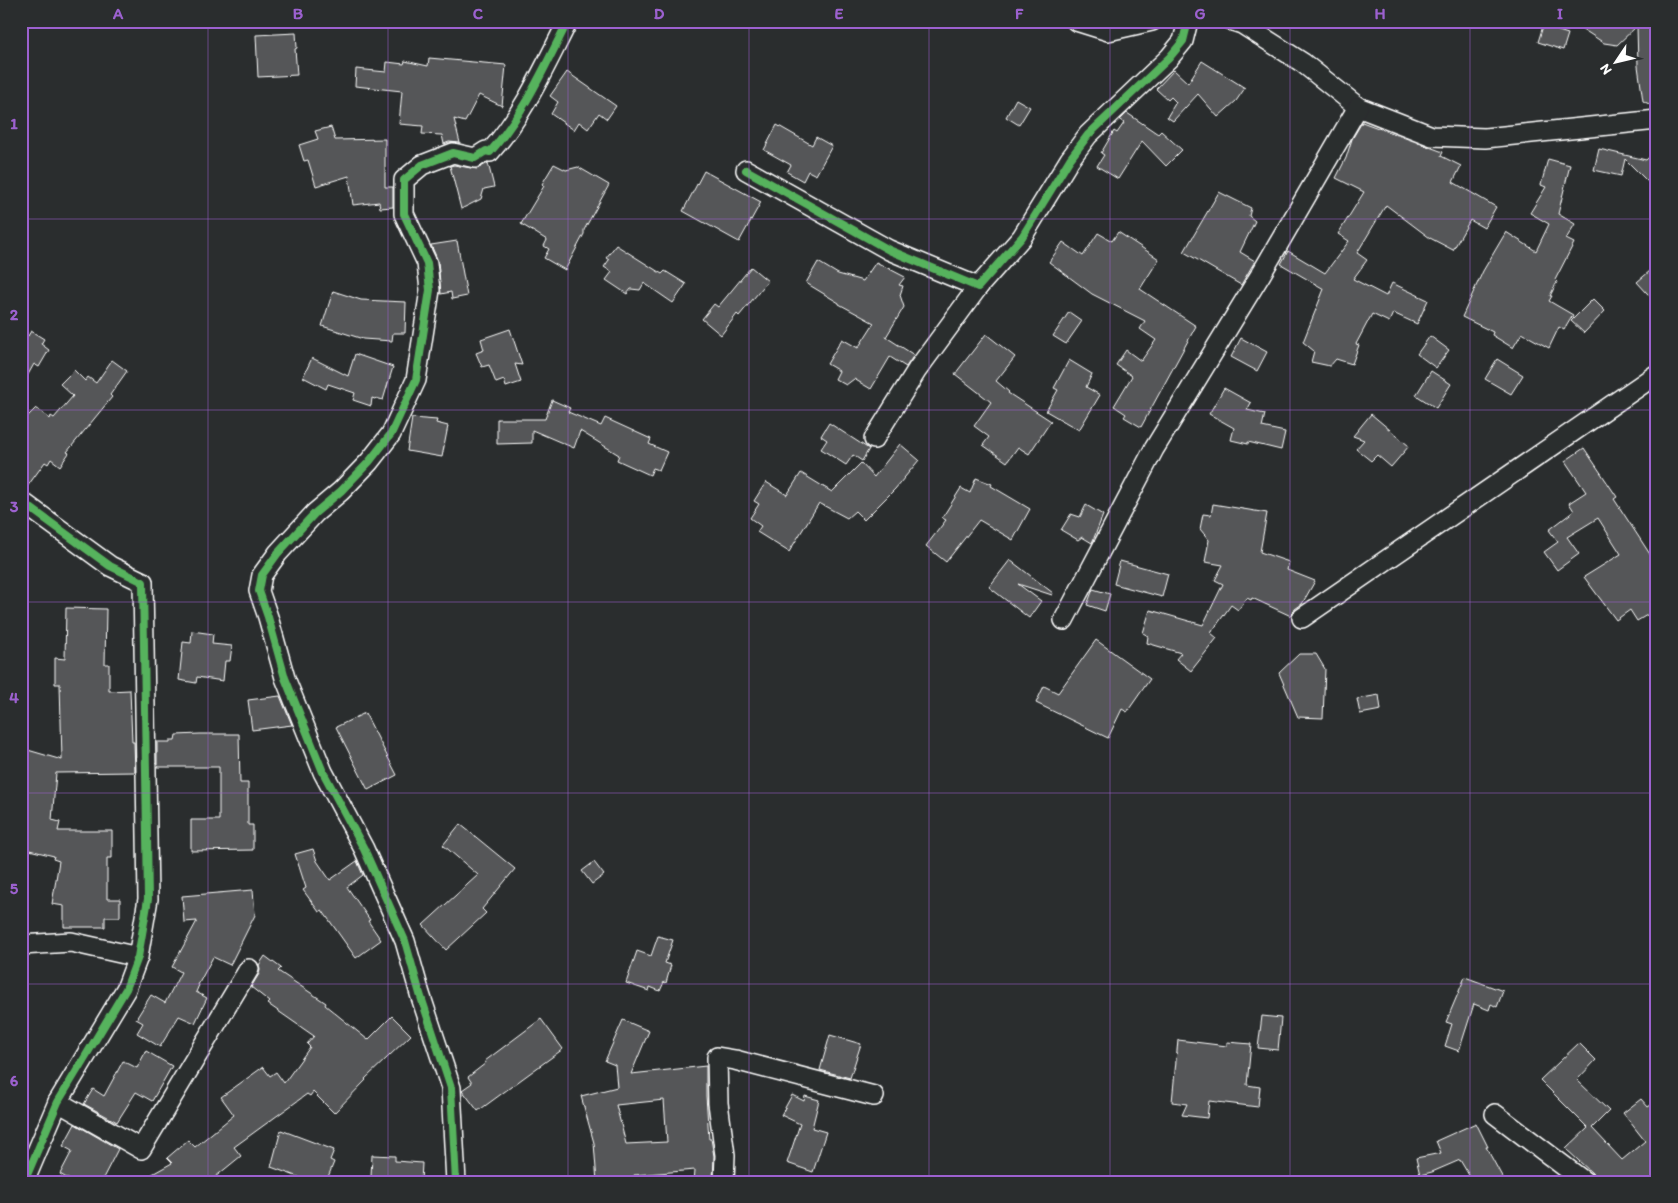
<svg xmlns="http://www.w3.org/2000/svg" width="1678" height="1203" font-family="Itim,sans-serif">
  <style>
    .building { fill: #555758; stroke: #fff; fill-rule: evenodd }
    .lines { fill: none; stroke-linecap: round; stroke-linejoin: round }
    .minor-casing { stroke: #fff; stroke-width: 22 }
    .minor { stroke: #2a2d2e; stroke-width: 19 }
    .cycleway-casing { stroke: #2a2d2e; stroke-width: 11 }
    .cycleway { stroke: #56b35d; stroke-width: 8 }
    .grid { fill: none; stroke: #9c61cf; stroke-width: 1; stroke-opacity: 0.55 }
    .neatline { fill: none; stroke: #9c61cf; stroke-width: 2 }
    .grid-label { font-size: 16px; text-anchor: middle; font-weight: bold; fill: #9c61cf }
  </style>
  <rect width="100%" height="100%" fill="#2a2d2e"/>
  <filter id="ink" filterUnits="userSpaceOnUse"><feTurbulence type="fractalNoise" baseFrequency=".02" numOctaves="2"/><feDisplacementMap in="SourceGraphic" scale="10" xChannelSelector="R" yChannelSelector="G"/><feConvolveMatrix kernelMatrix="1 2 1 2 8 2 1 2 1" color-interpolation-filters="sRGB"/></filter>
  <g filter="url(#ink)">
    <g class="building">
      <polygon points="1570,21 1655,21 1657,108 1643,101 1638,66 1637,26 1617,45 1604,43"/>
      <polygon points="1543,26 1568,34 1563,50 1538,42"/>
      <polygon points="296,33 297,48 295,49 297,75 258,77 256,35"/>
      <polygon points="429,58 506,65 502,106 479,95 465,122 454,119 460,143 449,142 444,144 442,135 422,134 423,126 399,124 402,91 355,86 356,69 386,72 387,62 404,64 405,61 428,66"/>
      <polygon points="1202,61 1245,88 1236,101 1218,117 1198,94 1173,121 1167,117 1176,102 1171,97 1168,100 1156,89 1174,70 1188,83"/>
      <polygon points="567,72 616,106 607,119 599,113 588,129 579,122 574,130 551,114 558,102 550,96"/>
      <polygon points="1016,99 1030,107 1019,125 1006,117"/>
      <polygon points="1127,113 1158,134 1161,131 1182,150 1166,166 1142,141 1118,179 1097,166 1104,155 1101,153 1114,131 1117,133 1124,123 1120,120"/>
      <polygon points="1362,122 1443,152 1441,156 1461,166 1453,182 1496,207 1484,228 1470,220 1453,250 1430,238 1386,205 1357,253 1367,260 1353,279 1386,296 1392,283 1428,300 1417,324 1393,313 1389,322 1372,314 1356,344 1359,345 1352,364 1336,359 1330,366 1311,362 1314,351 1303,342 1324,289 1281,264 1288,251 1325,273 1349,241 1338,234 1364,192 1336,178 1346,158 1352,139"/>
      <polygon points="777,125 812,145 816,137 832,146 816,175 808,171 803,181 787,172 791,165 764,150"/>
      <polygon points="331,127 335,140 385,139 385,187 393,187 393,207 380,208 379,202 353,205 349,176 316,186 308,160 304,161 299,145 318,139 315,131"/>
      <polygon points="1599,149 1646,160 1657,150 1657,191 1625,159 1621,176 1594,170"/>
      <polygon points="1548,159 1570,165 1558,214 1575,224 1566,239 1574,243 1555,280 1557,282 1550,296 1552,296 1549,301 1573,315 1564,330 1559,327 1549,348 1522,333 1513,348 1492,335 1493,332 1462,317 1483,271 1506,232 1536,251 1549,224 1530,213 1546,187 1541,185"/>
      <polygon points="488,163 494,187 484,189 481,199 461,209 450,166 454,165 477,169"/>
      <polygon points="554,164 566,170 578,167 609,185 584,230 584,234 565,270 544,258 549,249 544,246 547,240 521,224 544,186 542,184"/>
      <polygon points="704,171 761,202 739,242 683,211"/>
      <polygon points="1219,192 1251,208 1249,216 1255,221 1240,252 1255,261 1241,285 1184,252"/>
      <polygon points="1118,232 1159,259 1140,289 1196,326 1141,427 1124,417 1126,414 1114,406 1132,376 1116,365 1126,350 1141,361 1156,340 1140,329 1145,321 1092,294 1049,262 1063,242 1083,256 1098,233 1112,241"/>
      <polygon points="457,241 467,296 452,299 451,292 441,294 438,261 431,245"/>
      <polygon points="616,245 662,274 665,271 686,284 673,303 644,283 640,290 631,289 627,294 606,280 612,272 604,267 609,260 606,258"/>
      <polygon points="818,262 838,274 863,281 876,262 905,277 899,285 903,286 900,295 904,307 886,337 914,355 906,367 890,357 871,389 854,379 846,385 835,379 839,371 827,364 842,339 858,348 874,323 839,304 839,303 806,283"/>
      <polygon points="1657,265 1657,304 1637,282"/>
      <polygon points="751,267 768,281 739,316 737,314 721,335 702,319 714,304 718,307"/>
      <polygon points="333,291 361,300 406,302 405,333 393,333 392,341 363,339 322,326"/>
      <polygon points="1593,299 1605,311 1584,333 1571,321"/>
      <polygon points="1069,312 1082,321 1066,344 1053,336"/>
      <polygon points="510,329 522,365 515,364 521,382 506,387 504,380 496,383 489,365 482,367 476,353 484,350 481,339"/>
      <polygon points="31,331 44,339 41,344 49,350 39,367 34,364 21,387 21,332 28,336"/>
      <polygon points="986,334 1015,357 996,381 1009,392 1008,393 1051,421 1029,454 1018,447 1007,462 983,445 989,437 974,426 991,402 955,374"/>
      <polygon points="1430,336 1449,350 1436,368 1417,354"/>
      <polygon points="1241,338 1267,352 1257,371 1231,357"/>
      <polygon points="355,354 393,367 383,400 376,398 375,399 372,398 371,406 353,400 355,393 328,384 326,389 303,377 312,358 348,376"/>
      <polygon points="1497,359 1523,375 1511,394 1485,379"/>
      <polygon points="112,360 127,371 110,395 112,397 67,452 69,453 60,466 51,459 48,464 45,462 24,491 21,490 21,423 36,408 50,419 51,416 54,418 73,396 60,384 74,370 85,381 88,377 96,383"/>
      <polygon points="1069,360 1092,374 1086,387 1100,395 1079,430 1046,411 1058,390 1054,388"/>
      <polygon points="1431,371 1451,384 1436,408 1416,395"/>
      <polygon points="1224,388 1251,403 1247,410 1265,414 1262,427 1285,432 1281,450 1248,442 1248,444 1231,440 1234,428 1209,414"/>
      <polygon points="552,400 570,408 568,412 601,426 605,418 651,439 649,444 667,452 659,470 653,468 650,475 617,460 619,455 580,431 574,448 532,430 532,443 497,444 497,419 545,419"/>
      <polygon points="1371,414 1409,446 1391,467 1377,455 1371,461 1356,449 1364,440 1353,436"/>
      <polygon points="412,418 437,420 436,423 448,426 442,457 407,451"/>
      <polygon points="829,423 869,449 862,461 853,455 846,465 821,449 827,440 821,436"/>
      <polygon points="900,444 919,460 895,489 864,520 855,511 847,518 819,503 789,552 757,532 761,526 750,518 759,504 754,501 766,482 787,495 801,473 832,492 861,463 874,477"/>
      <polygon points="1584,448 1617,497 1614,499 1657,565 1657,609 1637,621 1630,610 1616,620 1584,577 1621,554 1598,518 1567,537 1579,554 1557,570 1544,552 1558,542 1549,530 1574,511 1569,503 1586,492 1565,461"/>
      <polygon points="976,478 992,484 991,486 1030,509 1013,540 979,520 946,562 926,546 946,520 942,518 961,488 970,493"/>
      <polygon points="1213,504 1267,513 1260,552 1289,562 1287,570 1315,581 1302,604 1295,609 1291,616 1252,598 1251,600 1247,598 1238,610 1231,605 1211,633 1217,638 1191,671 1176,659 1181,653 1147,643 1148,636 1143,633 1150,610 1203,625 1223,584 1215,580 1223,565 1205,562 1209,540 1200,529 1203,514 1211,515"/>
      <polygon points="1086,505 1103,515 1092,543 1082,537 1078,540 1061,530 1071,514 1080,517"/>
      <polygon points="1010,560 1053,593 1052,595 1018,584 1041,601 1029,618 989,587"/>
      <polygon points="1120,561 1168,574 1162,597 1114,584"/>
      <polygon points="1093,589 1110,594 1105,611 1087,605"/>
      <polygon points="66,608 106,609 105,664 109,664 109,691 130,690 132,742 134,742 135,772 56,773 52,820 60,822 58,831 112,831 112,858 107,858 107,899 120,899 120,917 105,917 105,927 64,927 64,906 52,904 59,861 53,859 54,856 21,848 21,837 28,806 21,804 21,748 62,760 60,684 55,684 55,658 65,659"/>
      <polygon points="192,631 213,634 212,644 232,646 230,661 225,661 223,681 197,677 196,683 179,680 183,642 191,643"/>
      <polygon points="1096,640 1150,679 1127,712 1122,709 1108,738 1036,703 1044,686 1058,693"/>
      <polygon points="1299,654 1316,654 1325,669 1323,718 1298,717 1279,673"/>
      <polygon points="1379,695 1381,710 1360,714 1357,699"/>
      <polygon points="280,696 292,725 252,730 248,700"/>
      <polygon points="365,713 397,775 368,790 336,727"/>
      <polygon points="200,734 239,734 240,783 248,783 248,825 253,825 253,850 191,851 191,820 219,820 219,767 157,767 157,742 170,742 170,740 175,740 176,735"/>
      <polygon points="460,824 515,869 482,909 486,913 446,950 423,925 478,875 443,845"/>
      <polygon points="313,849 317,861 330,880 357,861 363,875 347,887 370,920 368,921 381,940 356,958 322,910 319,912 303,890 306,888 295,854"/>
      <polygon points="594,862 604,875 592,884 582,871"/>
      <polygon points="253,890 255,915 230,965 213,957 198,985 199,985 196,992 207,998 195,1023 179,1016 160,1047 137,1033 143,1023 136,1019 151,995 165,1003 181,972 172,967 197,921 184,922 182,896"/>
      <polygon points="658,936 673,940 665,963 671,965 666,983 664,982 660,991 650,987 649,991 626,983 637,951 651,956"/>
      <polygon points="265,956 281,968 278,971 326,1003 325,1005 368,1040 392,1016 411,1035 365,1079 366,1080 334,1113 313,1092 310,1096 307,1094 234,1147 241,1156 209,1182 138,1182 172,1163 167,1158 188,1140 195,1147 234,1115 221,1097 263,1067 270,1076 276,1072 284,1083 310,1047 307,1044 314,1036 268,1004 270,1002 251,987 259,974 260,970 259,965"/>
      <polygon points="1465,977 1503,991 1497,1007 1491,1004 1489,1010 1474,1004 1459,1051 1445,1046 1452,1024 1446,1022"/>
      <polygon points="1262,1016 1281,1018 1278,1050 1258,1048"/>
      <polygon points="541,1019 563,1049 478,1111 462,1090 472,1083 468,1077 486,1063 485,1061"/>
      <path d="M623,1020L649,1031L631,1074L706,1066V1096L709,1139H711L714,1156L713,1182H694L695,1170L634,1175V1182H597L594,1143L581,1096L617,1087L615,1065L605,1061ZM664,1100L667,1142L626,1144L616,1105Z"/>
      <polygon points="830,1035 861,1044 850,1078 820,1070"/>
      <polygon points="1178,1040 1227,1046 1227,1042 1251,1044 1247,1085 1260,1087 1258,1107 1209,1101 1207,1118 1182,1115 1187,1104 1172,1102"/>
      <polygon points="1579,1043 1596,1060 1577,1080 1609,1111 1592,1128 1622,1160 1645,1141 1623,1113 1641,1099 1648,1107 1657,1101 1657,1182 1598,1182 1592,1173 1566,1149 1588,1128 1540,1080"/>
      <polygon points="146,1051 172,1066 152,1101 136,1092 117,1122 84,1104 93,1089 104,1096 123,1061 137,1068"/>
      <polygon points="792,1095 804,1101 805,1096 819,1100 812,1128 826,1132 813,1172 787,1163 800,1124 781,1115"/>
      <polygon points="1476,1123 1488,1147 1486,1147 1505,1182 1473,1182 1460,1160 1432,1172 1420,1175 1416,1158 1441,1153 1436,1141"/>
      <polygon points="75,1124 118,1149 101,1182 73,1182 60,1174 72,1151 63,1146"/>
      <polygon points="281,1130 334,1150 330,1160 334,1162 326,1182 312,1182 271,1167"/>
      <polygon points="372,1155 395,1156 395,1161 422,1163 421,1182 391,1182 391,1178 371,1177"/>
    </g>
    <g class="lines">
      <g class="minor-casing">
        <g id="minor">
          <polyline points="1076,21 1108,31 1152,21"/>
          <polyline points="1233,21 1242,24 1303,63 1358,107 1432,136 1485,138 1657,120"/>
          <polyline points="746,170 889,250 978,287 1022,237 1070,159 1088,135 1169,58 1183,41 1188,21"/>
          <polyline points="874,439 917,370 978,287"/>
          <polyline points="21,501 110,566 143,582 148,899 138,957 126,989 58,1102 24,1182"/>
          <polyline points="1302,618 1657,374"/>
          <polyline points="1064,620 1154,449 1261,274 1358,107"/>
          <polyline points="21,945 71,942 138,957"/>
          <polyline points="58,1102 141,1149 249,969"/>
          <polyline points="1495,1114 1585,1182"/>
          <path d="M456,1182L451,1088L420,994L405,941L364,849L323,772L285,678L268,617L259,591L262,575L278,553L315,513L341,491L369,462L391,434L416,380L430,290L427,263L404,214V180L422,165L453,153L475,158L486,151L490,152C524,114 545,66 568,21"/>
          <polyline points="724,1182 725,1155 718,1103 717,1057 735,1060 874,1096"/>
        </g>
      </g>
      <use href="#minor" class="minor"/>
      <g class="cycleway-casing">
        <g id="cycleway">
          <polyline points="746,170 889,250 978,287 1022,237 1070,159 1088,135 1169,58 1183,41 1188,21"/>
          <polyline points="21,501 110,566 143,582 148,899 138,957 126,989 58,1102 24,1182"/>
          <path d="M456,1182L451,1088L420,994L405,941L364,849L323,772L285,678L268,617L259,591L262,575L278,553L315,513L341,491L369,462L391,434L416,380L430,290L427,263L404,214V180L422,165L453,153L475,158L486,151L490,152C524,114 545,66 568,21"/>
        </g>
      </g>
      <use href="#cycleway" class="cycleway"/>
    </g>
  </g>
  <path class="grid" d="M208,21V1182M388,21V1182M568,21V1182M749,21V1182M929,21V1182M1110,21V1182M1290,21V1182M1470,21V1182M21,219H1657M21,410H1657M21,602H1657M21,793H1657M21,984H1657"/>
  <rect width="1678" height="1203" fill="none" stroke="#2a2d2e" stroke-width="55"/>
  <g transform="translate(1616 62) rotate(235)" stroke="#2a2d2e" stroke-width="4" paint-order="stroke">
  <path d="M0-4L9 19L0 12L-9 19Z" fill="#ffffff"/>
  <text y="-8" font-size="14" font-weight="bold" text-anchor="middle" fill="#ffffff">N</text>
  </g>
  <rect x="28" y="28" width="1622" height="1148" class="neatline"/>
  <g class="grid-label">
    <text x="118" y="19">A</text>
    <text x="298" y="19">B</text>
    <text x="478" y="19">C</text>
    <text x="659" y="19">D</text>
    <text x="839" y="19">E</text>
    <text x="1019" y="19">F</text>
    <text x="1200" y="19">G</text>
    <text x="1380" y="19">H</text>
    <text x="1560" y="19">I</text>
    <text x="14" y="129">1</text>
    <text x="14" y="320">2</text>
    <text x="14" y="512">3</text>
    <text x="14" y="703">4</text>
    <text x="14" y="894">5</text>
    <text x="14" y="1086">6</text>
  </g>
</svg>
